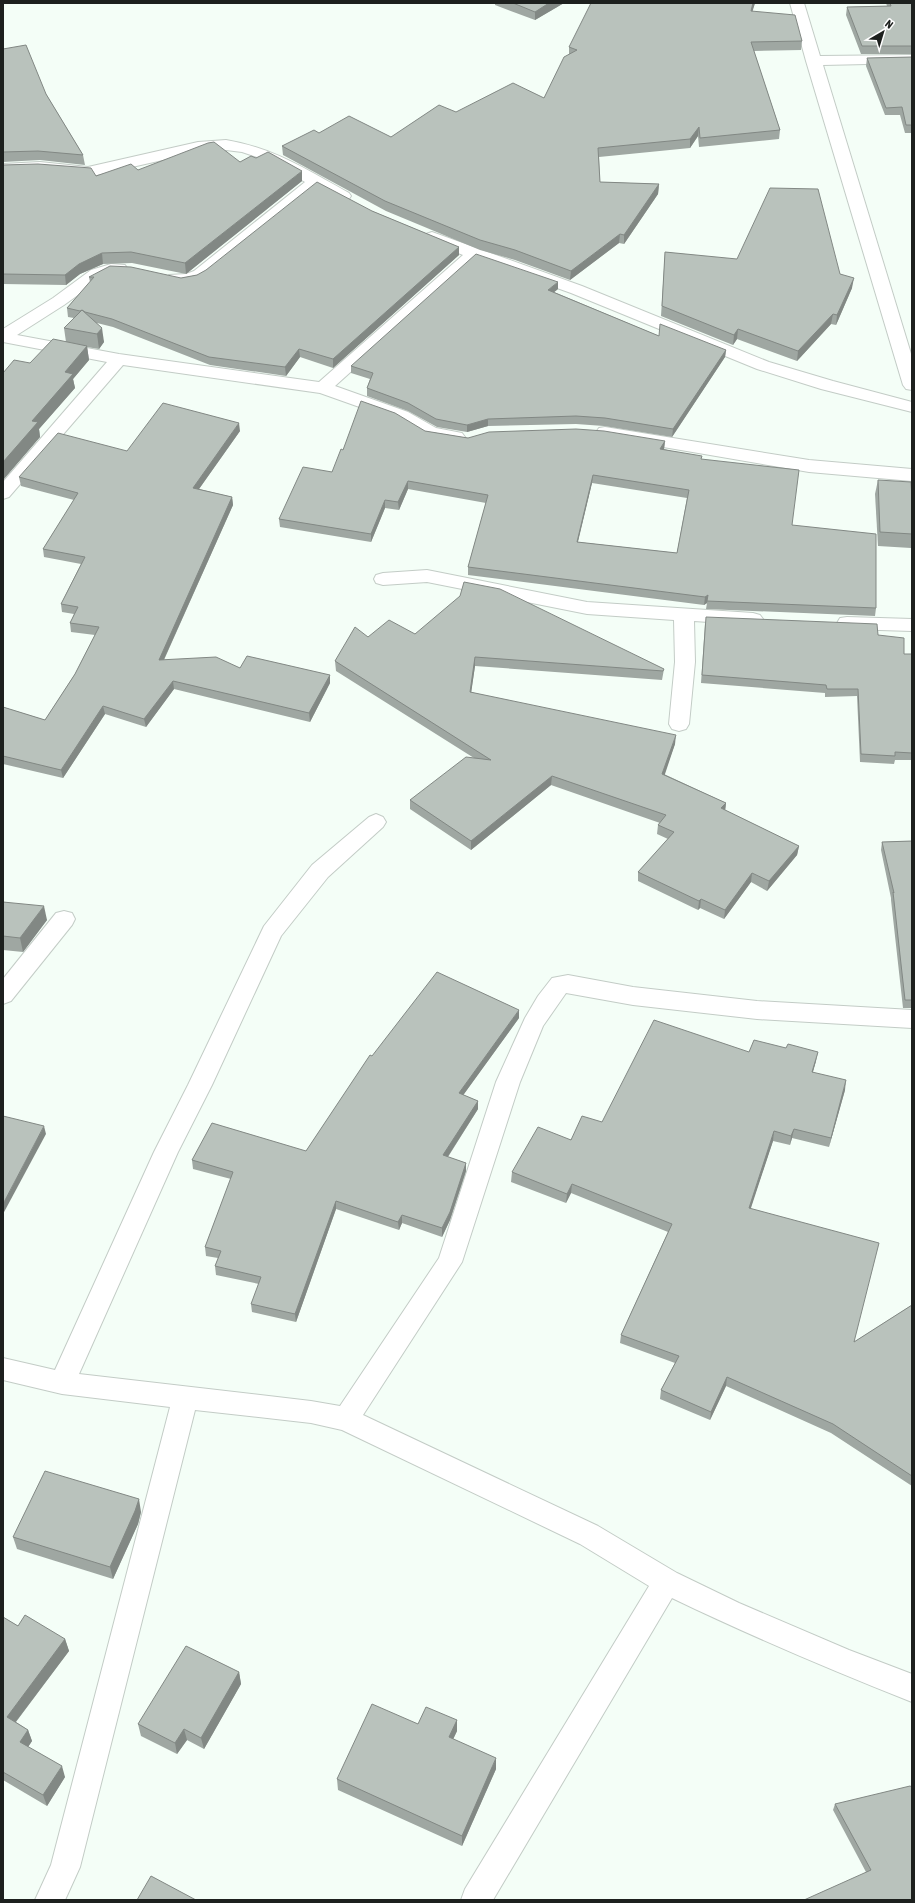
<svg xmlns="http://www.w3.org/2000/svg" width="915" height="1903" font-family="'Asap Condensed',sans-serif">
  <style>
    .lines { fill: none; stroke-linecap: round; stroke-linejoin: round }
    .minor-casing { stroke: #c3ccc6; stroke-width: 2 }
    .minor { fill: #fff; fill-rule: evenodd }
    .wall { fill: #9fa7a2; fill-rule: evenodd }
    .shaded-wall { fill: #828884 }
    .building { fill: #b9c2bc; stroke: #828884; fill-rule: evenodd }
  </style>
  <rect width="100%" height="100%" fill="#f4fef7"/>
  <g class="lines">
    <g class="minor-casing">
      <g id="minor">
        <polygon points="790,3 804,3 820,56 912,55 912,63 823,65 912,357 912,390 906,389 903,385 806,61"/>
        <path d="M226,140C274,148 307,170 349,193L351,196L349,199H337L317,188L206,277C193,284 183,285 169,281L167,278L169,275L186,274L194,271L305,182L269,161L242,152L226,150L198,152L88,177L40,172L3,174V164L40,162L88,167L198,142Z"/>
        <polygon points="432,232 582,286 769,362 833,381 912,402 912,412 821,389 757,369 571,293 476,259 335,386 408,412 436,428 462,433 465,437 462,441 456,442 425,437 396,420 320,393 123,365 9,497 3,499 3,482 107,362 3,342 3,329 53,298 91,270 111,264 125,265 127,268 125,271 103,277 64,305 17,335 119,354 319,382 463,255 426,240 424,237 426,234"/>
        <polygon points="605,427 809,460 912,469 912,481 809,472 599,436 596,432 599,428"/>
        <polygon points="427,570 587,602 753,613 760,615 763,619 760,623 753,625 694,621 695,662 689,724 686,729 679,731 672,729 669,724 675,662 674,620 587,614 427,582 383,585 376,583 374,579 376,575 383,573"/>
        <polygon points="847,617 912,619 912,631 847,629 840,628 837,623 840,618"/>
        <path d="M376,814L383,817L386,822L383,827L328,877L281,936L212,1085L178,1152L79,1374L311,1401L340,1406L439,1258L496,1082L525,1018L538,996L552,978L568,975L633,987L757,1001L912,1010V1028L757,1019L633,1005L566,993L543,1026L520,1082L462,1262L363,1415L598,1526L677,1573L739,1603L849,1650L912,1674V1702C831,1670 751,1636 672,1598L493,1900H461L465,1889L649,1586L580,1544L342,1430L311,1423L195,1410L80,1867L65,1900H35L51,1865L170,1407L62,1394L3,1380V1358L55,1370L154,1152L188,1085L264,926L312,865L369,817Z"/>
        <polygon points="64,911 72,913 75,919 72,925 11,1001 3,1004 3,979 56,913"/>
      </g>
    </g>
    <use href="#minor" class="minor"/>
  </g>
  <g class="wall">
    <polygon points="495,3 564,3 535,20 495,5"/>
    <polygon points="755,3 752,11 802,41 801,50 754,51 780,130 779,139 699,147 698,136 690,148 599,157 600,182 659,184 658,194 624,244 619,243 570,280 515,260 480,250 386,211 283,155 282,146 319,133 391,137 456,112 544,98 569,54 569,47"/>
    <polygon points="886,3 912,3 912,54 861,54 846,15 847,7 887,6"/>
    <polygon points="3,49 46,94 83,155 85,165 40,160 3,162"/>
    <polygon points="912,57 912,133 905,133 900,115 885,115 866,66 867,58"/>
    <polygon points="240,162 302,181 186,274 132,263 103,264 80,274 66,285 3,284 3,165 96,176 138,170"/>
    <polygon points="372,211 459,247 459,255 333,368 300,357 286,376 210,365 113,327 97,323 104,342 99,349 87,347 89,360 73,379 75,388 39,429 40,437 3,480 30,363 66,342 64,328 74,318 68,317 67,308 90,282 89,277 181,278 197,275"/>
    <polygon points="665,252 840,274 852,288 836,325 831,324 797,361 737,339 733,345 661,316"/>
    <polygon points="558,289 554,292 659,336 726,350 725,357 672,437 604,426 576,424 488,426 467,432 437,427 408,411 367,396 367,388 370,379 351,373 351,366"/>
    <polygon points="240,431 199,489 232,497 233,505 164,660 240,668 330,675 330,683 310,722 174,689 146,727 105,714 63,778 3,764 3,707 45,720 75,674 95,635 71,632 70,623 74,614 62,612 61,604 81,564 44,557 43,549 74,500 21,486 19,477 127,451"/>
    <path d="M425,431L468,438L665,441L664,449L701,459L792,525L876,608L875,616L706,609L707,603L704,605L468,575V567L486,503L408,489L399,510L385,508L371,542L280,527L279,519L332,472L343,450ZM592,483L687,498L677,553L578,542Z"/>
    <polygon points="878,480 912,500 912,545 911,548 878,546 875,494"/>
    <polygon points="705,624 878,635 904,654 912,654 912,760 895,760 894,764 860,762 857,696 825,697 825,693 701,683"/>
    <polygon points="415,634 664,669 662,680 475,666 471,692 675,744 664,774 726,803 725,810 799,846 797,855 767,891 751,882 724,919 700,908 698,910 638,881 638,872 668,839 657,834 658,825 660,823 551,785 471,850 410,809 410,800 474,758 336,671 335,661 368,637"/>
    <polygon points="912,841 912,1008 903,1008 891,900 891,898 881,850 882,842"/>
    <polygon points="3,902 47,920 23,952 3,950"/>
    <polygon points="519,1018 463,1095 478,1101 478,1109 448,1157 466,1163 466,1171 450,1220 442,1237 402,1223 399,1230 336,1209 296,1322 252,1312 251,1304 259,1284 216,1275 215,1266 218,1258 206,1256 205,1247 231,1179 193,1169 192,1160 306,1151 372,1056"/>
    <polygon points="749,1052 816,1061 813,1072 845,1090 829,1147 792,1138 790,1145 773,1141 750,1209 854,1342 912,1305 912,1486 831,1433 726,1386 710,1420 660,1399 661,1390 675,1363 620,1343 621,1335 668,1232 571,1193 566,1203 511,1182 512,1172 602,1122"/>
    <polygon points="141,1512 138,1524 113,1579 17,1549 13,1537"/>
    <polygon points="3,1617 18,1626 65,1639 69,1651 16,1722 28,1730 32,1741 28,1747 65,1777 47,1806 3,1780"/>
    <polygon points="239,1672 241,1684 204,1749 187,1740 177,1754 141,1736 138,1724"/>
    <polygon points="457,1720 457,1731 453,1739 496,1769 462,1846 338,1790 337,1779 418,1724"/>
    <polygon points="835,1804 912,1900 866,1872 833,1810"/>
  </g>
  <g class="shaded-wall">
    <polygon points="549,3 564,3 535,20 535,12"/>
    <polygon points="753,3 755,3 750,20 751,11"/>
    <polygon points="699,127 698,136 690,148 690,139"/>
    <polygon points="302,171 302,181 186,274 185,263"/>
    <polygon points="659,184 658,194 624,244 624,235"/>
    <polygon points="620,234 619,243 570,280 571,271"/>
    <polygon points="459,247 459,255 333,368 333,359"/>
    <polygon points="102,253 103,264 80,274 66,285 65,275 79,264"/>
    <polygon points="854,278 852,288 836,325 837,315"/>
    <polygon points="558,282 558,289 548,297 548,290"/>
    <polygon points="833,314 831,324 797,361 798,351"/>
    <polygon points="102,328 104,342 99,349 97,334"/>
    <polygon points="738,329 737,339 733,345 734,335"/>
    <polygon points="87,346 89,360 73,379 75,388 39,429 40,437 3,480 3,462 65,372"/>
    <polygon points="299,349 300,357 286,376 285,367"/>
    <polygon points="726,350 725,357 672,437 673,429"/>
    <polygon points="488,419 488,426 467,432 467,425"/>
    <polygon points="239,423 240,431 194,496 193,488"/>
    <polygon points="665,441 664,449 659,457 660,449"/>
    <polygon points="593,475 592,483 576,549 577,542"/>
    <polygon points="408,481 408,489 399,510 398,502"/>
    <polygon points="232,497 233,505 160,668 159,660"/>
    <polygon points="385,500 385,508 371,542 371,534"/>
    <polygon points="708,595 707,603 704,605 705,597"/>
    <polygon points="475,657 475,666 470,701 470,692"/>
    <polygon points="330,675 330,683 310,722 309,713"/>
    <polygon points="173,681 174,689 146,727 144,719"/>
    <polygon points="103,706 105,714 63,778 61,770"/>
    <polygon points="676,735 675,744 662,783 662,774"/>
    <polygon points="552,776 551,785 471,850 471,841"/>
    <polygon points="726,803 725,812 721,808"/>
    <polygon points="799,846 797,855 767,891 769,881"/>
    <polygon points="752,873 751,882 724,919 725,910"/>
    <polygon points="701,899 700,908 698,910 699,901"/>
    <polygon points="44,906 47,920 23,952 20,938"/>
    <polygon points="519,1010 519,1018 459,1101 459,1093"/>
    <polygon points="818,1052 816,1061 810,1081 812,1072"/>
    <polygon points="846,1080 845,1090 829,1147 831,1138"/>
    <polygon points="478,1101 478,1109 443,1164 443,1155"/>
    <polygon points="44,1126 46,1134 3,1214 3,1204"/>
    <polygon points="794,1129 792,1138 790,1145 791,1136"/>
    <polygon points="774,1131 773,1141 748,1217 749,1208"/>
    <polygon points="466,1163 466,1171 450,1220 442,1237 442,1228"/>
    <polygon points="572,1184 571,1193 566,1203 567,1194"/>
    <polygon points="336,1201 336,1209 296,1322 295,1314"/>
    <polygon points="402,1215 402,1223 399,1230 398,1222"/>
    <polygon points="727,1377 726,1386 710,1420 711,1412"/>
    <polygon points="139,1499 141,1512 138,1524 113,1579 110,1567"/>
    <polygon points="65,1639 69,1651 11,1728 7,1717"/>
    <polygon points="239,1672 241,1684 204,1749 201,1738"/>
    <polygon points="457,1720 457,1731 449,1748 449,1737"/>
    <polygon points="184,1729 187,1740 177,1754 175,1743"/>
    <polygon points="28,1730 32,1741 24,1753 20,1742"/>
    <polygon points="496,1758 496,1769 462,1846 462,1836"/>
    <polygon points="62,1766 65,1777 47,1806 43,1795"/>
  </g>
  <g class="building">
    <polygon points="513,3 549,3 535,12"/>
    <polygon points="591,3 753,3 751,11 795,15 802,41 751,42 780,130 700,138 699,127 690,139 598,148 600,182 659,184 624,235 620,234 571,271 515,250 480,240 385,201 282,146 314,130 319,133 349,116 391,137 439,105 456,112 513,83 544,98 564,57 577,50 569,47"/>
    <polygon points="890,3 912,3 912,46 862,46 847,7 891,6"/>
    <polygon points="26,45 46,94 83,155 38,151 3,152 3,49"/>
    <polygon points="912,57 912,125 906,125 902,107 886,108 867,58"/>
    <polygon points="214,142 240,162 251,156 256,158 268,152 302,171 185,263 131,252 102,253 79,264 65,275 3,274 3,165 38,164 91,168 96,176 131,164 138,170 208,143"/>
    <polygon points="317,182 372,211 459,247 333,359 299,349 285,367 209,357 112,319 85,312 82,310 80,311 67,308 94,277 89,277 110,266 131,267 181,278 197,275 206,270"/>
    <polygon points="770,188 818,189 840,274 854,278 837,315 833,314 798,351 738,329 734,335 662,306 665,252 737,259"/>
    <polygon points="476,254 558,282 548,290 659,336 660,324 726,350 673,429 605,418 576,416 488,419 467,425 436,419 408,403 367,388 373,373 351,366"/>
    <polygon points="82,310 102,328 97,334 64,328"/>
    <polygon points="53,339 87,346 65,372 73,374 32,421 38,422 3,462 3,373 14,360 30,363"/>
    <path d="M361,401L395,413L425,431L468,438L489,432L576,429L604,431L665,441L660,449L702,456L701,459L799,470L792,525L876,534V608L707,601L708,595L705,597L468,567L488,495L408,481L398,502L385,500L371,534L279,519L303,467L332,472L341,449L343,450ZM593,475L689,490L677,553L577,542Z"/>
    <polygon points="163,403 239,423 193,488 232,497 159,660 216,657 240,668 247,656 330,675 309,713 173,681 144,719 103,706 61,770 3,756 3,707 45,720 75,674 99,627 70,623 78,607 61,604 85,557 43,549 78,493 19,477 58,433 127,451"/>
    <polygon points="878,480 911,482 912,500 912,534 880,532"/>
    <polygon points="464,582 500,589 664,669 663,671 475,657 470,692 676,735 662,774 726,803 721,808 799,846 769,881 752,873 725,910 701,899 699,901 638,872 674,832 658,825 666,815 552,776 471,841 410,800 466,757 491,760 335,661 355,627 368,637 389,620 415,634 460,596"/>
    <polygon points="706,617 877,624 878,635 904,638 904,654 912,654 912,753 895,752 895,756 861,754 858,689 827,689 826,685 702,675"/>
    <polygon points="912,841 912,1000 905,1000 893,892 894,893 882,842"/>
    <polygon points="3,902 44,906 20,938 3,936"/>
    <polygon points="437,972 519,1010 459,1093 478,1101 443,1155 466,1163 450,1212 442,1228 402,1215 398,1222 336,1201 295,1314 251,1304 261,1277 215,1266 221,1251 205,1247 233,1172 192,1160 212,1123 306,1151 370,1055 372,1056"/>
    <polygon points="654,1020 749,1052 754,1040 786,1048 788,1044 818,1052 812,1072 846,1080 831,1138 794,1129 791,1136 774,1131 749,1208 879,1243 854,1342 912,1305 912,1476 833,1424 727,1377 711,1412 661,1390 679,1356 621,1335 672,1224 572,1184 567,1194 512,1172 538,1127 571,1140 582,1116 602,1122"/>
    <polygon points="3,1116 44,1126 3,1204"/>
    <polygon points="45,1471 139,1499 135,1511 110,1567 13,1537"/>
    <polygon points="25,1615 65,1639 7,1717 28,1730 20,1742 62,1766 43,1795 3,1772 3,1617 18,1626"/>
    <polygon points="186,1646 239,1672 201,1738 184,1729 175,1743 138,1724"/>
    <polygon points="372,1704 418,1724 426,1707 457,1720 449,1737 496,1758 462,1836 337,1779"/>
    <polygon points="910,1786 912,1787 912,1900 804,1900 871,1870 835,1804"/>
    <polygon points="151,1876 196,1900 137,1900"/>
  </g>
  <rect width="915" height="1903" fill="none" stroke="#1d201e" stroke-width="8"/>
  <g transform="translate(883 32) rotate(38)" stroke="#ffffff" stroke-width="3" paint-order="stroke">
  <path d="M0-3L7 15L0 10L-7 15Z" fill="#1d201e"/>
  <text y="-6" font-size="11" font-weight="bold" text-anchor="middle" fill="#1d201e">N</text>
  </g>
</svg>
